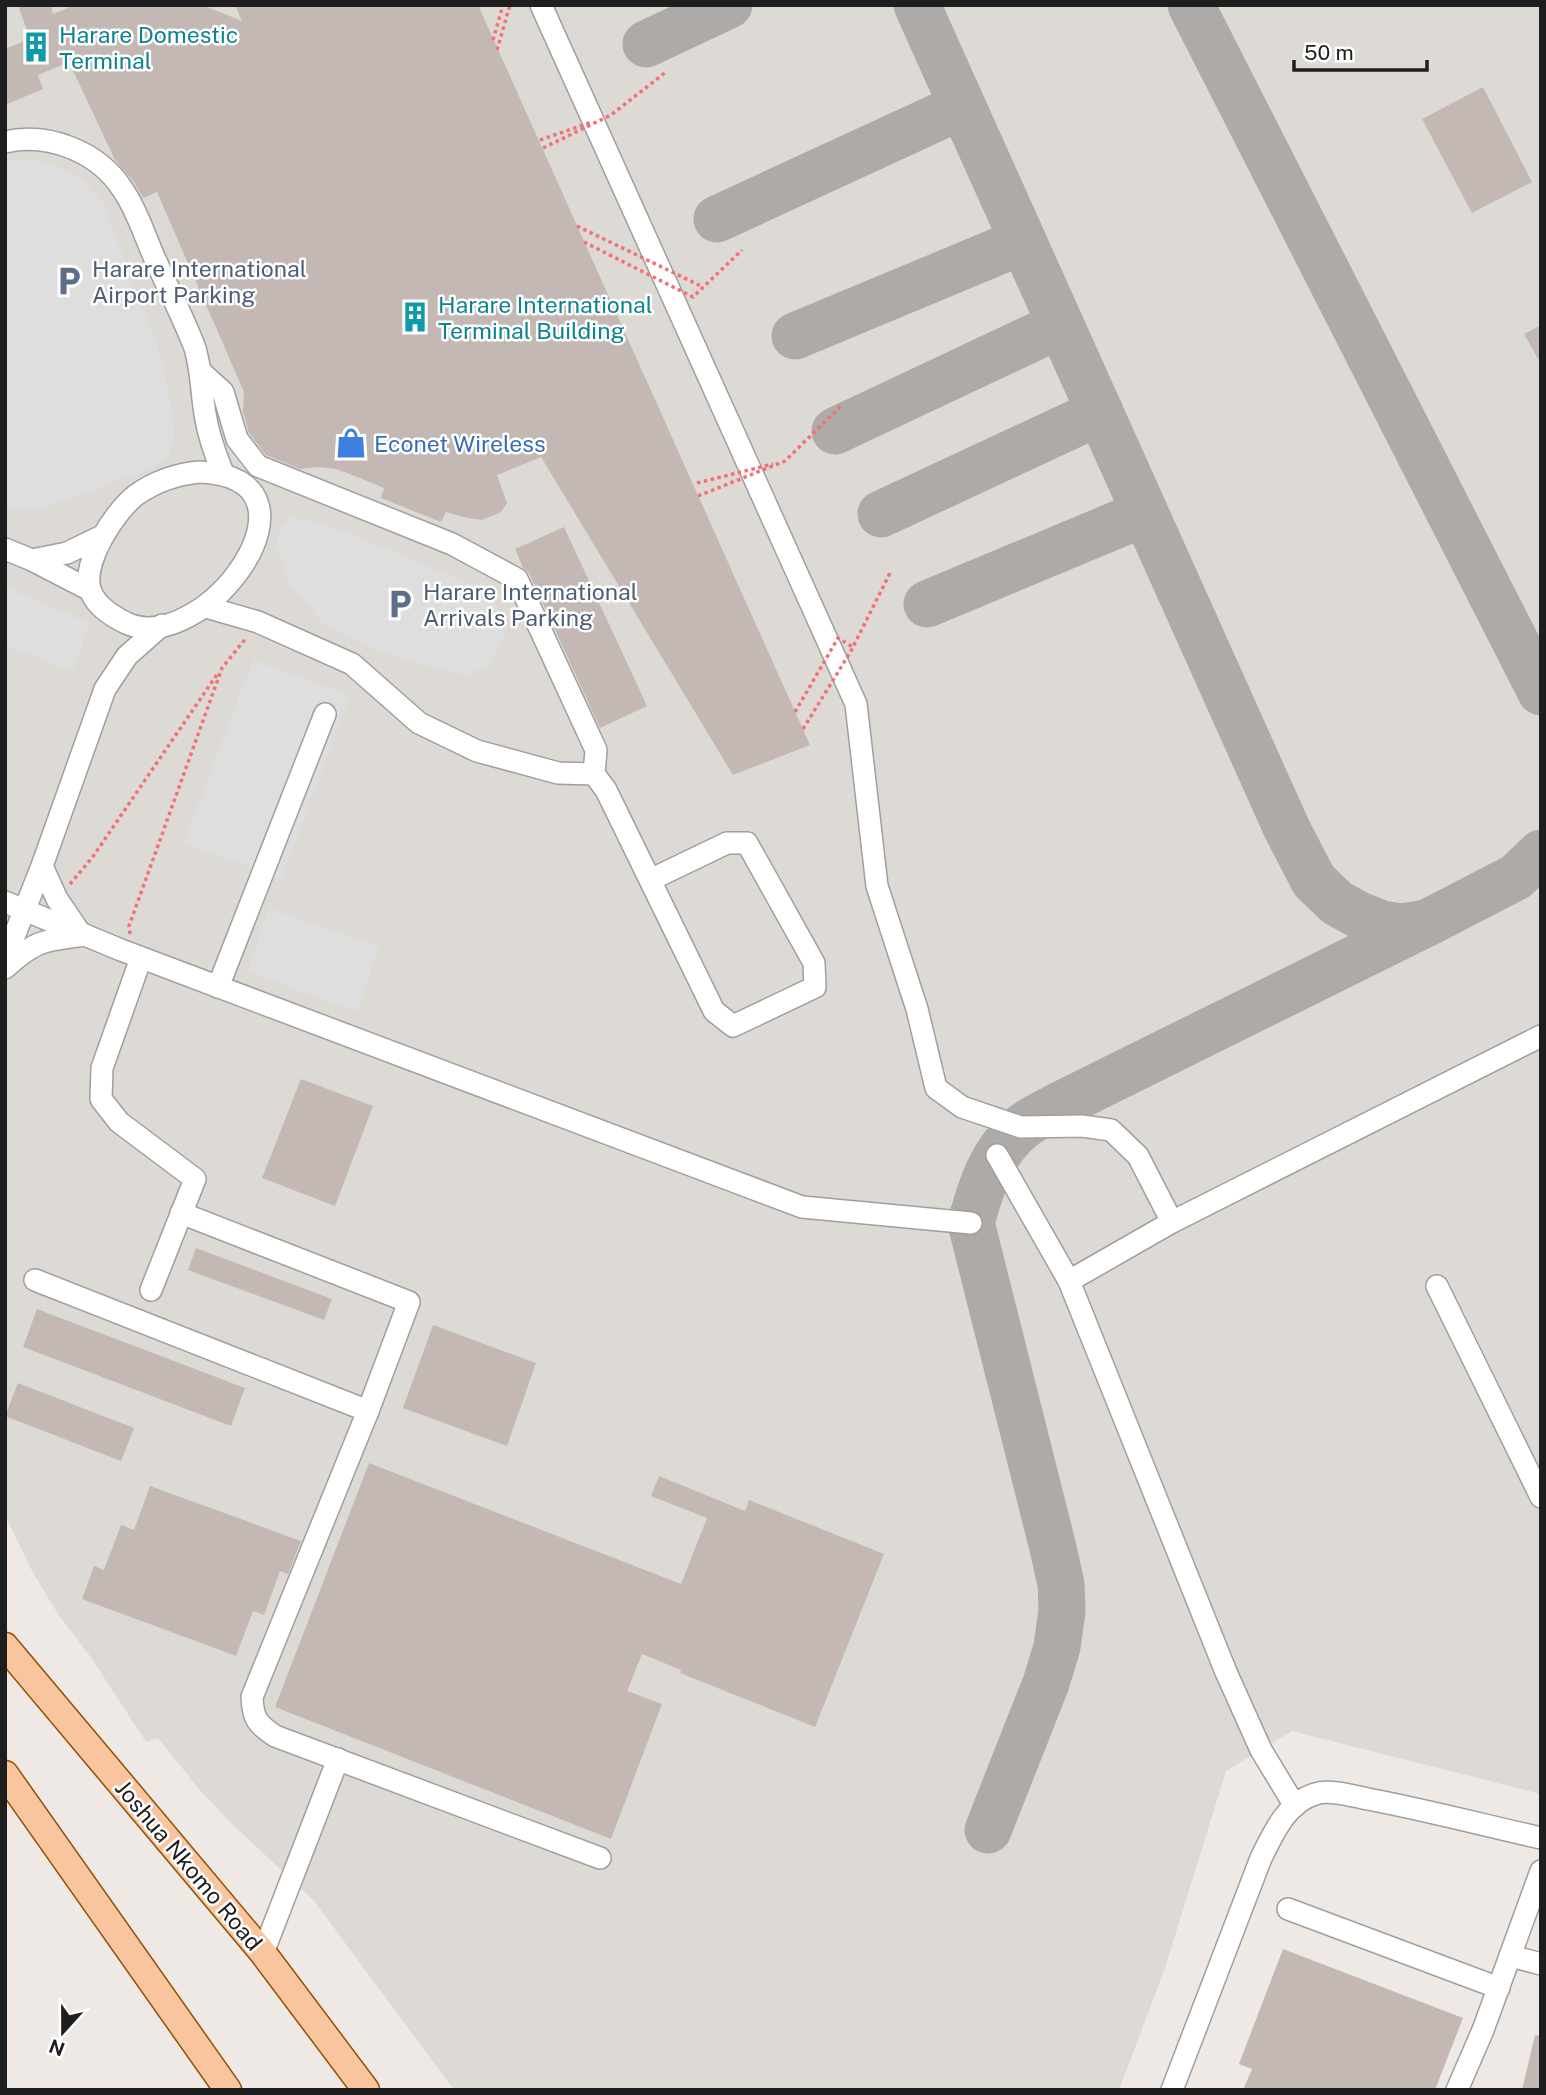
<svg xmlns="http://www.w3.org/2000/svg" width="1546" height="2095" font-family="'Public Sans',sans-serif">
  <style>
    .airport { fill: #dddad5 }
    .parking { fill: #dedede }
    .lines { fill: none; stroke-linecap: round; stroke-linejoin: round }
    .taxiway { stroke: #adaaa8; stroke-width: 47 }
    .building { fill: #c3b8b4 }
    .minor-casing { stroke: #9f9f9f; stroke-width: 24 }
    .major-casing { stroke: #914f06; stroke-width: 29 }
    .path { stroke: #f47075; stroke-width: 3.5; stroke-dasharray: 3.5 3.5; stroke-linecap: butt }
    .minor { stroke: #fff; stroke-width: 21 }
    .major { stroke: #f8c59f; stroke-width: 26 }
    .path-bridge { stroke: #f47075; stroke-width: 3.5; stroke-dasharray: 3.5 3.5; stroke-linecap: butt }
    .labels { text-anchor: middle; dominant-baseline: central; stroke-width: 5; stroke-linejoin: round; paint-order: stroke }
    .culture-label { font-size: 23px; fill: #0d838f; stroke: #fff; text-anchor: start }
    .service-label { font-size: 23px; fill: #4e5e75; stroke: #fff; text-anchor: start }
    .shop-label { font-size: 23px; fill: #366cbe; stroke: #fff; text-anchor: start }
    .street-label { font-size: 23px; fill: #1e1e1e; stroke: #fff }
  </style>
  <rect width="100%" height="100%" fill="#eee9e4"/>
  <polygon class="airport" points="5,5 1541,5 1541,1794 1292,1731 1226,1771 1165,1968 1119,2090 454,2090 314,1901 229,1821 199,1789 158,1738 146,1742 90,1656 58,1614 32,1571 5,1515"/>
  <g class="parking">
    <polygon points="5,160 37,160 77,175 103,202 163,361 175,432 169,455 156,466 45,508 24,510 5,506"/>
    <polygon points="289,517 322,523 486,590 503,618 504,640 489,665 466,675 399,658 362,643 322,623 289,584 276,546 280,527"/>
    <polygon points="5,587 89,623 73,671 5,645"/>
    <polygon points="253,660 350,696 281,879 184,843"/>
    <polygon points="269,908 379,947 357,1011 247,972"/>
  </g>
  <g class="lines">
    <g class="taxiway">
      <polyline points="917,5 1287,829 1314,881 1337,903 1359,915 1382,924 1401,927 1427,923 1516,877 1541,853"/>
      <polyline points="1191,5 1541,692"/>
      <polyline points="646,44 729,5"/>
      <polyline points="717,219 962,106"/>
      <polyline points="795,336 1023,241"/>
      <polyline points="835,431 1060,325"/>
      <polyline points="881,514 1100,412"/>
      <polyline points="927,604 1145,513"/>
      <path d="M988,1830L1046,1683L1057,1647L1062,1611L1061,1584L1053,1548L971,1223C981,1187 991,1153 1021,1128C1031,1119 1046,1113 1058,1106L1423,925"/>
    </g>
  </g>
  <g class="building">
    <polygon points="18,5 51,5 53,14 75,5 202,5 242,21 235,5 478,5 810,745 733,775 541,457 497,475 507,503 501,512 482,520 468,518 446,512 441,522 381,498 384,488 355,476 336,469 318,467 300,469 266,455 249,433 243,412 244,392 157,192 143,198 134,182 115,160 69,62 38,75 43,89 5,105 5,49 30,39"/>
    <polygon points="1483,87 1532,182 1472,213 1422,119"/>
    <polygon points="1541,325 1541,364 1524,334"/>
    <polygon points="564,527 647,706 600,728 529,573 523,568 515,549"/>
    <polygon points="301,1079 373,1106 335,1206 262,1178"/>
    <polygon points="196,1248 332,1299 324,1320 188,1270"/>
    <polygon points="37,1309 245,1388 231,1426 23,1347"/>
    <polygon points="433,1325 536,1363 507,1446 403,1408"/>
    <polygon points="18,1383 134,1428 121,1461 5,1416"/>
    <polygon points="369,1463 681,1584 707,1518 651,1496 659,1476 745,1511 749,1500 884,1554 815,1727 680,1673 681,1670 642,1654 627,1691 662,1704 611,1839 275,1707"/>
    <polygon points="150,1486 301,1541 288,1574 280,1571 264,1615 253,1611 236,1656 82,1599 94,1566 104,1570 121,1525 134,1530"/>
    <polygon points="1283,1949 1463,2018 1435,2090 1243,2090 1252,2069 1239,2064"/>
    <polygon points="1535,2035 1541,2036 1541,2090 1522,2090"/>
  </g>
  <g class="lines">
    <g class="minor-casing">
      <g id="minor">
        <polyline points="541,5 856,704 877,886 917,1009 936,1088 962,1107 1021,1127 1082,1126 1111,1130 1138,1156 1172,1222"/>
        <path d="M5,142C49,132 99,152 123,190C137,210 145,237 155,259C168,288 183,317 195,348C202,373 201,389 205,414C208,434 215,454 223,473"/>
        <polyline points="202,373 223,392 237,439 258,466 452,544 517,579 596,750 594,774"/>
        <path d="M200,472C338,478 204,659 126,623C112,616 97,607 91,592C80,564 115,511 136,495C156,481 176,474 200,472Z"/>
        <polyline points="5,549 32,560 90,590"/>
        <polyline points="32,560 67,553 102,536"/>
        <polyline points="206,607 258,622 352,664 419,723 477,751 558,773 594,774 606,790 714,1011 733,1026 815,987 814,963 747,843 727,843 650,880"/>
        <polyline points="42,866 57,899 80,933"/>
        <polyline points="5,902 121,950 802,1207 971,1223"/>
        <polyline points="141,958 102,1068 101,1099 119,1122 195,1179 151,1290"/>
        <polyline points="5,959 42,866 105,689 127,656 162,625"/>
        <path d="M5,968C37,939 44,941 85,935"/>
        <polyline points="218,987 325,714"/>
        <polyline points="997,1155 1069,1281 1226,1672 1261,1750 1295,1806"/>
        <path d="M181,1213L409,1302L368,1411L252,1697C253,1719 257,1724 275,1736L600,1858"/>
        <polyline points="35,1280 368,1411"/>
        <polyline points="1069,1281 1172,1222 1541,1036"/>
        <polyline points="1437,1286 1541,1497"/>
        <polyline points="1288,1909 1499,1988"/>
        <polyline points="263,1953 338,1759"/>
        <polyline points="1511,1956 1541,1964"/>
        <path d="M1172,2090L1261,1858C1273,1834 1286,1803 1315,1794C1330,1789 1352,1796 1368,1799C1426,1810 1483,1825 1541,1838"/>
        <polyline points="1457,2090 1483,2030 1541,1871"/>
      </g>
    </g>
    <g class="major-casing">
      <g id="major">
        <polyline points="5,1646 263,1953 366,2090"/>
        <polyline points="5,1774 228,2090"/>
      </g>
    </g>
    <g class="path">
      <polyline points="493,40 503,5"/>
      <polyline points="497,50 510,5"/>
      <polyline points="70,884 92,858 218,673"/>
      <polyline points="130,934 129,926 222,668 246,638"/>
    </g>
    <use href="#minor" class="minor"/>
    <use href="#major" class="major"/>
    <g class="path-bridge">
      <polyline points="540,140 592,122"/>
      <polyline points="543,148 611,115 666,72"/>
      <polyline points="577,226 703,287"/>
      <polyline points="584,242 693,297 742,250"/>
      <polyline points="697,483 773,464"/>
      <polyline points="698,496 785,461 842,405"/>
      <polyline points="795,712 838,638 853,647"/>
      <polyline points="803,729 851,651 890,573"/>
    </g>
  </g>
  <defs>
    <g id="building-bare" transform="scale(2.415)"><path d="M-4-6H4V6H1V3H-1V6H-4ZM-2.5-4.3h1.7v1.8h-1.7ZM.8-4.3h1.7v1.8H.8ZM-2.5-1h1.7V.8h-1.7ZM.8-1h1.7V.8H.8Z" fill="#0f9aa8" stroke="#fff" stroke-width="2.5" paint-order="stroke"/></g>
    <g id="parking-bare" transform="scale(2.415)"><path d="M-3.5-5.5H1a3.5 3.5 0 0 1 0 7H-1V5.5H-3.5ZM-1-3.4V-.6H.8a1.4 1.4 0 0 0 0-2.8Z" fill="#5c6f8a" stroke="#fff" stroke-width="2.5" paint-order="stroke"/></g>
    <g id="shop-bare" transform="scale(2.415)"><path d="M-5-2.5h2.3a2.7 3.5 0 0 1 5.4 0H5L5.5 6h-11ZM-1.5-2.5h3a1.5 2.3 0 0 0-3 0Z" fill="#3f7fe0" stroke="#fff" stroke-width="2.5" paint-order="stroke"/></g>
  </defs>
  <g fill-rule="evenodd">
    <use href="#building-bare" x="36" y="47"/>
    <use href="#parking-bare" x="69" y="281"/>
    <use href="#building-bare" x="415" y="317"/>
    <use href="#shop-bare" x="351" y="443"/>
    <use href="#parking-bare" x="400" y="604"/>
  </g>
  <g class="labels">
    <g class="culture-label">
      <text x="59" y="34">Harare Domestic<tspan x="59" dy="26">Terminal</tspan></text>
      <text x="438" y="304">Harare International<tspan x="438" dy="26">Terminal Building</tspan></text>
    </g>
    <g class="service-label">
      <text x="92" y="268">Harare International<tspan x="92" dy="26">Airport Parking</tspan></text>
      <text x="423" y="591">Harare International<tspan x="423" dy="26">Arrivals Parking</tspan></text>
    </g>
    <g class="shop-label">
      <text x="374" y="443">Econet Wireless</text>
    </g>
    <g class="street-label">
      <text transform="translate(189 1865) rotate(50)">Joshua Nkomo Road</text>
    </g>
  </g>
  <rect width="1546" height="2095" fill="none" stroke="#1e1e1e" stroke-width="14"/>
  <g transform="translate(63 2032) rotate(201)" stroke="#ffffff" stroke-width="5" paint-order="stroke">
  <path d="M0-5L12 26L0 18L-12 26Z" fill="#1e1e1e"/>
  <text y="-10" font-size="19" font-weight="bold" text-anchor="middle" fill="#1e1e1e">N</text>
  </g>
  <path d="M1294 60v10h133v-10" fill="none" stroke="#1e1e1e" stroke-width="3.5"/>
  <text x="1304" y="60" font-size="21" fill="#1e1e1e" stroke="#ffffff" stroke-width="5" paint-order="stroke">50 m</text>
</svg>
